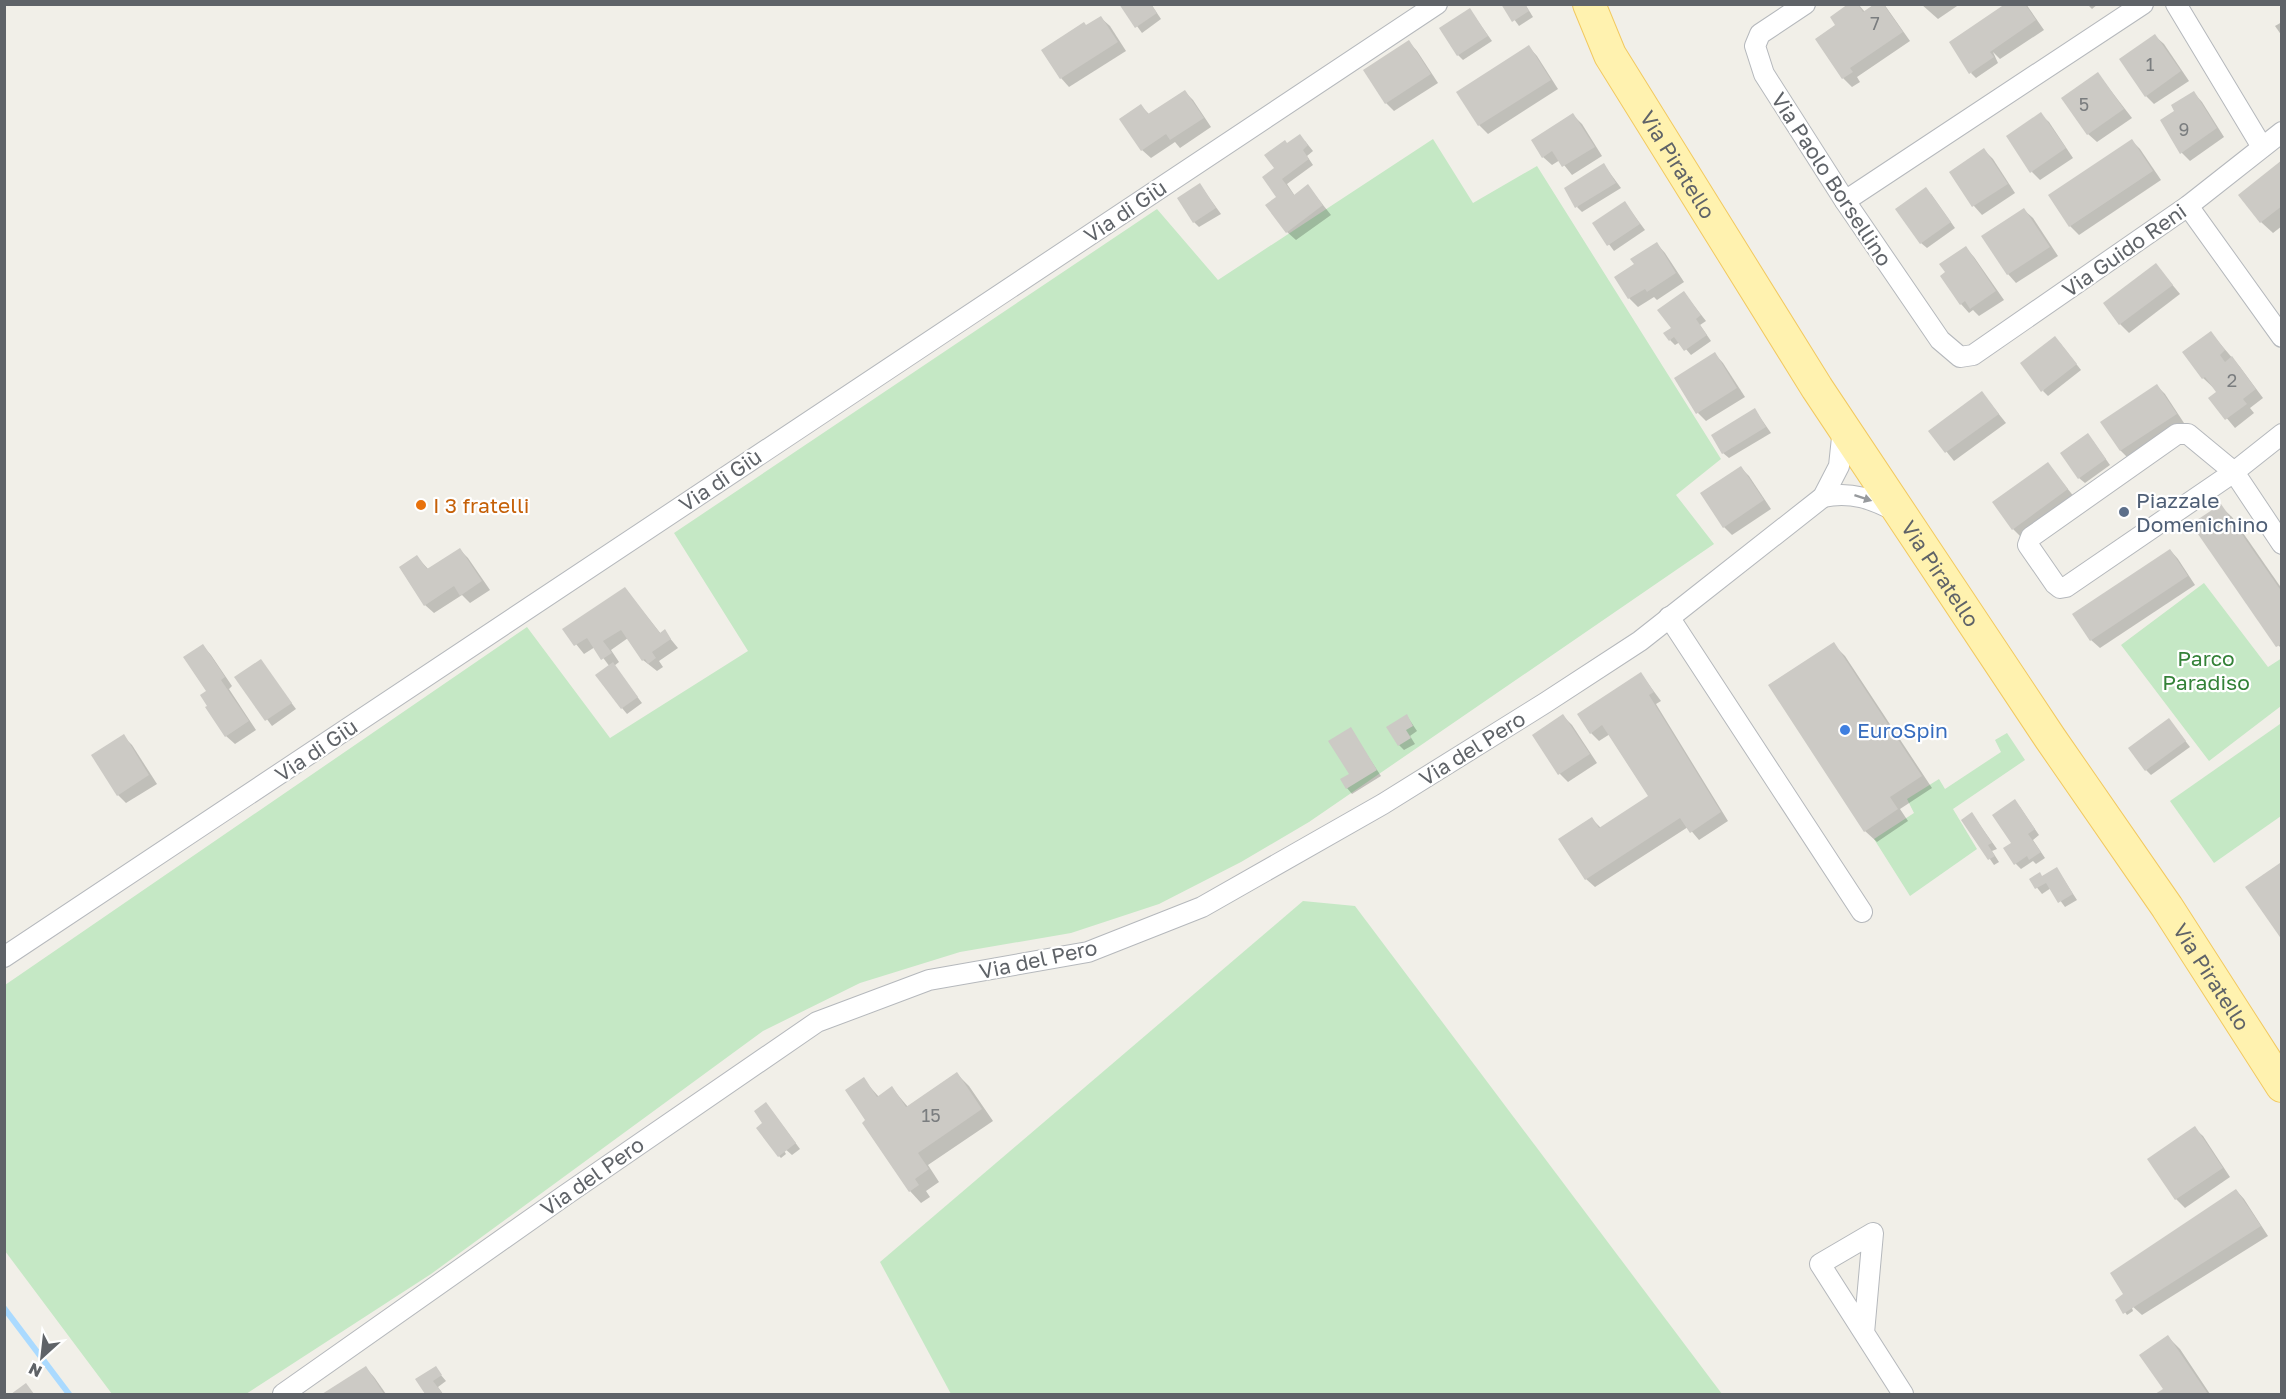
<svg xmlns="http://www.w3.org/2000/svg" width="2286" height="1399" font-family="'Golos Text',sans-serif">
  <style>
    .green { fill: #c5e8c5 }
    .shadow { fill: #0003 }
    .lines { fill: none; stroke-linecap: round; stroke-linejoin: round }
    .stream { stroke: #aadaff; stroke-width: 6 }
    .building { fill: #cccac5 }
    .minor-casing { stroke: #b5b8bc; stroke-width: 22 }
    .primary-casing { stroke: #f2c960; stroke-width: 34 }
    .minor { stroke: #fff; stroke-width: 20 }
    .primary { stroke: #fff2af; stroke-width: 32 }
    .oneway { fill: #979a9d }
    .food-dot { fill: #e8710a; stroke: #fff; stroke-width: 2 }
    .service-dot { fill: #5c6f8a; stroke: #fff; stroke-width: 2 }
    .shop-dot { fill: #3f7fe0; stroke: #fff; stroke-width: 2 }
    .labels { text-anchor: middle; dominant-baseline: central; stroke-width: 4.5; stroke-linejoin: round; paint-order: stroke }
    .number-label { font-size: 18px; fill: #7a7d7f }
    .street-label { font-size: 21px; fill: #5f6368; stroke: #fff }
    .service-label { font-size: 21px; fill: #4e5e75; stroke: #fff; text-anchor: start }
    .food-label { font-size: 21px; fill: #c56008; stroke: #fff; text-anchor: start }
    .park-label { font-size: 21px; fill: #348238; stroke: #fff }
    .shop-label { font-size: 21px; fill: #366cbe; stroke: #fff; text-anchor: start }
  </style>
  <rect width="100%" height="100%" fill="#f1efe8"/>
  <g class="green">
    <polygon points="1433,139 1473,203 1537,166 1721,459 1676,495 1714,544 1309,822 1241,862 1159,904 1071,933 960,952 860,983 763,1031 431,1274 246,1394 112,1394 5,1251 5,985 527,627 610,738 748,651 674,533 1157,209 1218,280"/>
    <polygon points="2204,583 2268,667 2282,658 2281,706 2209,761 2121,645"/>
    <polygon points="2280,724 2281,816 2214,863 2170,801"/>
    <polygon points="2007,733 2025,760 1953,809 1977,849 1910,896 1874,839 1914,813 1907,799 1939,779 1945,789 2001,752 1995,740"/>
    <polygon points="1303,901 1355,906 1722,1394 951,1394 880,1262"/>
  </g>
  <g class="shadow">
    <polygon points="1121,4 1151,4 1161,19 1142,33"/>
    <polygon points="1503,4 1525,4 1533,17 1519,26"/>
    <polygon points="1858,4 1865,12 1876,4 1884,4 1910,41 1857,77 1860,82 1852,87 1843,78 1817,39 1838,26"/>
    <polygon points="1921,4 1960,4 1938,19"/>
    <polygon points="2008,4 2026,4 2044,30 2000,59 1993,52 1998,63 1976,78 1971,73"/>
    <polygon points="2087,4 2098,4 2092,9"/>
    <polygon points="1470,10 1492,41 1463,60 1458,55"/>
    <polygon points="1101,18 1110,26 1126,51 1069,87 1061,78 1087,27"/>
    <polygon points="2282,22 2282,36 2275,26"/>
    <polygon points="2155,36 2164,44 2189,81 2154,104 2146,96"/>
    <polygon points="1409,42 1417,51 1438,83 1394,111 1386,103"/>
    <polygon points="1529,47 1537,56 1558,89 1488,134 1479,125 1458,92"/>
    <polygon points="2098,74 2132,118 2097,142 2088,134"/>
    <polygon points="1185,92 1193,100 1211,127 1180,148 1175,142 1151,158 1142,150 1141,106 1150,115"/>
    <polygon points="2194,93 2202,102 2224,137 2190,161 2182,153 2176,112"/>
    <polygon points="2040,114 2049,122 2073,158 2040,180 2032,172"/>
    <polygon points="1573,115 1582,124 1602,156 1572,175 1560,160 1552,165 1543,157"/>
    <polygon points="1305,141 1313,151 1307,156 1313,165 1287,184 1295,196 1308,186 1331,215 1296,240 1287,232 1279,197 1276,168 1287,144"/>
    <polygon points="2132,141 2140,149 2161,180 2079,235 2070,226"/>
    <polygon points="1984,150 1993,159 2015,193 1982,215 1974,206 1951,172"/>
    <polygon points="2282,162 2282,226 2273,233 2261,222"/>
    <polygon points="1604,165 1621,188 1582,212 1577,207"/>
    <polygon points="1200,185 1221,214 1199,227 1194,222"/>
    <polygon points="1931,194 1955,228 1927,248 1921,243"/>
    <polygon points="1625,203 1645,230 1614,251 1594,224"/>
    <polygon points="2024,210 2033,218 2058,256 2016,283 2008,274"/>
    <polygon points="1657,244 1665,253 1684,282 1657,300 1654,297 1638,307 1629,298 1616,277 1636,265"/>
    <polygon points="1966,248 1974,257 2004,300 1979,316 1973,310 1969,313 1961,304"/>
    <polygon points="2156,265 2180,294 2129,333 2120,324"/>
    <polygon points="1684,293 1706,321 1700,325 1711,341 1691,355 1680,342 1675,345 1670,340"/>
    <polygon points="2211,333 2240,367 2263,398 2250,408 2254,413 2235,428 2210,398 2218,392 2203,378 2185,353"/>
    <polygon points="2060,343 2081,370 2048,396 2043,391"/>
    <polygon points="1715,354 1723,363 1745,397 1706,421 1698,413"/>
    <polygon points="2157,386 2165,394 2184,423 2129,459 2121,451 2102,422"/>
    <polygon points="1982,393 2006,423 1954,461 1930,431"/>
    <polygon points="1755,410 1771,433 1729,458 1723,453"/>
    <polygon points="2093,441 2110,465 2085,483 2079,478"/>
    <polygon points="2048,464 2075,498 2021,537 2013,529"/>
    <polygon points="1741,468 1749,476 1771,509 1732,535 1724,527"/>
    <polygon points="2220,506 2232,517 2282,589 2282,650 2193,524"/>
    <polygon points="460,550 468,558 490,590 470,603 462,595 434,613 425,605 417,557 429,570"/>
    <polygon points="2170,550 2178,559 2195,585 2100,648 2091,640"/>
    <polygon points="625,589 661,634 664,631 678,648 659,661 663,667 657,671 643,660 628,638 611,650 619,662 614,666 642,703 627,714 622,708 610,667 595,647 584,654 564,629"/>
    <polygon points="1833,644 1845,656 1932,788 1900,809 1908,821 1877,842 1865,831"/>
    <polygon points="203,646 211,655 232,686 229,689 256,730 235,744 226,736 209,706"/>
    <polygon points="264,666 296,709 272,726 236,677"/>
    <polygon points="1641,674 1661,701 1656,704 1728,821 1699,840 1688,827 1595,887 1586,879 1592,819 1601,828 1650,796 1610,734 1599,741 1591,733"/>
    <polygon points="1407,716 1417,731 1410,736 1415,744 1404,750 1399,745"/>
    <polygon points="1563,716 1572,725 1597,763 1568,782 1560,774"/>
    <polygon points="2174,726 2190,747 2151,775 2146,770"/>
    <polygon points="1350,729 1381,776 1352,794 1347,788 1351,774"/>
    <polygon points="123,736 132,745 157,784 126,803 118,795"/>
    <polygon points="2020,807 2039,835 2033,840 2045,858 2036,864 2033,861 2021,869 2016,864 2013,844"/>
    <polygon points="1972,814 1997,849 1992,851 1999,862 1994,865 1963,820"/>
    <polygon points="2057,869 2077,900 2065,907 2051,888 2042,894 2031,880 2043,877"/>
    <polygon points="957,1074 969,1086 993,1121 928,1165 939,1182 926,1191 930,1197 921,1203 910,1191 867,1121 863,1079 879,1097 892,1088 908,1107"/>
    <polygon points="771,1110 800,1149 792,1155 784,1148 783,1149 786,1154 781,1158 779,1156 764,1123"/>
    <polygon points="2194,1128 2203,1136 2230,1177 2185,1208 2176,1199"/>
    <polygon points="2236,1190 2244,1199 2268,1236 2142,1315 2131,1305 2133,1311 2127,1315 2117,1300 2125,1295 2112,1274"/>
    <polygon points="2168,1337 2180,1349 2210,1394 2158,1394 2165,1390"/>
    <polygon points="366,1368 374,1377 386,1394 325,1394"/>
    <polygon points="435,1368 446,1381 438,1387 443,1394 427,1394 417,1380"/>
  </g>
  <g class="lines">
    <polyline class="stream" points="4,1308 69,1394"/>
  </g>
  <g class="building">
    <polygon points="1119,4 1151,4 1157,13 1135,28"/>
    <polygon points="1501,4 1525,4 1529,11 1512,22"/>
    <polygon points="1848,4 1858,4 1863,12 1873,5 1884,5 1903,32 1850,68 1853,72 1842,79 1815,39 1835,25 1830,17"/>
    <polygon points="2005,4 2025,4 2036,20 1990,52 1994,57 1969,74 1949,42"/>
    <polygon points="1470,8 1488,36 1457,56 1439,28"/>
    <polygon points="1101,16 1118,42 1060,79 1041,50 1084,22 1086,25"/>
    <polygon points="2155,34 2181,71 2145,97 2119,59"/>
    <polygon points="1409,40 1431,74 1385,104 1363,70"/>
    <polygon points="1529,45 1551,80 1478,126 1456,92"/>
    <polygon points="2098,72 2124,109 2087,135 2061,98"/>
    <polygon points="1185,90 1204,118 1170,140 1166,134 1141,151 1119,119 1141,104 1148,114"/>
    <polygon points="2194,91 2217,128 2180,154 2160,120 2174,111 2171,105"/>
    <polygon points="2041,112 2066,148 2030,173 2006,136"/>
    <polygon points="1573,113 1595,147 1562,167 1552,151 1542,158 1531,140"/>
    <polygon points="1300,134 1308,145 1303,150 1309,159 1282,179 1294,195 1308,184 1323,205 1286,233 1265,205 1276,197 1262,177 1274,168 1264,155 1285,140 1287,143"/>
    <polygon points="2132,139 2153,171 2069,227 2048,195"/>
    <polygon points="1984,148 2008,184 1972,207 1949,172"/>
    <polygon points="2282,160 2282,206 2260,223 2238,195"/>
    <polygon points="1604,163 1616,183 1575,208 1564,188"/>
    <polygon points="1200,183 1216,208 1193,223 1177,198"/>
    <polygon points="1926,187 1951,222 1920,244 1895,209"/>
    <polygon points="1625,201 1640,224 1607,246 1592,223"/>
    <polygon points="2024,208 2050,247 2007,275 1981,236"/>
    <polygon points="1657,242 1676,273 1647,292 1645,289 1628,299 1614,277 1634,264 1630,259"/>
    <polygon points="1966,246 1996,291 1970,309 1965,301 1960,305 1940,276 1945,272 1939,264"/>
    <polygon points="2156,263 2173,285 2119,325 2103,303"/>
    <polygon points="1684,291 1701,315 1696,319 1707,335 1684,351 1674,337 1669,341 1663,333 1671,328 1657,310"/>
    <polygon points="2211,331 2225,350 2220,355 2225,362 2232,356 2256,389 2243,399 2247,404 2225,420 2208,398 2216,392 2205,377 2202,379 2182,352"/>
    <polygon points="2055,336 2077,364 2041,392 2020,363"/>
    <polygon points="1715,352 1737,388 1696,414 1674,378"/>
    <polygon points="2157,384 2177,414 2120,451 2100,422"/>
    <polygon points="1982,391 1999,414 1945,453 1928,431"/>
    <polygon points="1755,408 1766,427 1722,454 1711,435"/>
    <polygon points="2088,433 2106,459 2078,479 2060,453"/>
    <polygon points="2048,462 2068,489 2012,530 1992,502"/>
    <polygon points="1741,466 1764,500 1723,528 1700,493"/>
    <polygon points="2221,504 2282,592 2282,644 2276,647 2191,524"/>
    <polygon points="460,548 482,581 460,596 454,586 424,606 399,567 417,555 427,569"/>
    <polygon points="2170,549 2188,576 2090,641 2072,614"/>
    <polygon points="625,587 660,633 665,629 671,639 652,652 656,658 648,664 645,659 642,661 621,630 603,641 612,653 601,660 587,638 574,646 562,629"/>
    <polygon points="1834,642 1922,776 1890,797 1898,809 1864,832 1768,685"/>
    <polygon points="203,644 225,677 221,680 249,721 225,737 205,707 207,706 200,695 206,691 183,657"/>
    <polygon points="261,659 292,703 265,721 234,677"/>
    <polygon points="613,662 638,697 621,709 595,675"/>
    <polygon points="1641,672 1654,692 1649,695 1721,812 1690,833 1680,818 1585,880 1558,839 1592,817 1599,828 1648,796 1602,725 1590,734 1577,714"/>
    <polygon points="1407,714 1413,726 1406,730 1411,738 1398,746 1386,727"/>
    <polygon points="1563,714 1590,754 1558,775 1532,735"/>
    <polygon points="2169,718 2186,741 2145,771 2128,748"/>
    <polygon points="1351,727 1377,770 1346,789 1340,779 1349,774 1328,741"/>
    <polygon points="124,734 149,775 117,796 91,755"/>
    <polygon points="2015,799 2035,829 2028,834 2041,852 2029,860 2027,856 2014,865 2003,848 2011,843 1992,815"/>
    <polygon points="1972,812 1992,843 1988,845 1995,856 1988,860 1961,820"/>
    <polygon points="2280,863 2282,865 2282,940 2245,887"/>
    <polygon points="2057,867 2073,894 2058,903 2046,883 2035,889 2029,879 2040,872 2042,876"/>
    <polygon points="957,1072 982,1109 918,1153 929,1169 915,1179 919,1185 909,1192 862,1123 865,1120 845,1090 864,1077 877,1097 892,1086 906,1107"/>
    <polygon points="766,1102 796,1143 778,1157 756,1128 762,1123 754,1111"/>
    <polygon points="2195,1126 2223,1168 2175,1200 2147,1159"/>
    <polygon points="2236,1189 2261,1226 2123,1314 2115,1300 2123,1294 2110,1273"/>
    <polygon points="2168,1335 2208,1394 2155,1394 2163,1389 2139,1355"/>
    <polygon points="366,1366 384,1394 322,1394"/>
    <polygon points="436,1366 442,1375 433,1381 443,1394 425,1394 415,1379"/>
    <polygon points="26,1383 34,1394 11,1394"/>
  </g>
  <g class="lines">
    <g class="minor-casing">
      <g id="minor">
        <polyline points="1805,4 1760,34 1755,46 1764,74 1845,201 1940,340 1960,357 1973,355 2188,206 2282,132"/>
        <polyline points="2176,4 2262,147"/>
        <polyline points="1845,201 2143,4"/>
        <polyline points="2188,206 2282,337"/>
        <polyline points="2282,434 2234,472 2066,587 2060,588 2055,584 2028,545 2031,537 2177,434 2188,434 2234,472 2282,544"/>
        <path d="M1823,497C1851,491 1873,499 1897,512"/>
        <polyline points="1669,617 1862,912"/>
        <polyline points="4,957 1437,4"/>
        <polyline points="1864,1333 1873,1233 1820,1264 1903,1394"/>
        <polyline points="283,1394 564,1196 817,1022 929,980 1088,952 1202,907 1383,804 1545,703 1640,641 1823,497 1839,466 1843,428"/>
      </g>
    </g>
    <g class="primary-casing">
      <g id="primary">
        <path id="s1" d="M1589,4L1610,55L1817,388L2050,738L2167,907L2282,1086"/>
      </g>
    </g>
    <use href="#minor" class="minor"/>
    <use href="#primary" class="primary"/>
  </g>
  <defs><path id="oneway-solid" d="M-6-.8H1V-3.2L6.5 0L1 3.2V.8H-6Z" transform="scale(1.5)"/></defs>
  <use class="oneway" href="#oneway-solid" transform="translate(1863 498) rotate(18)"/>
  <circle class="food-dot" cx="421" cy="505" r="6"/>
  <circle class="service-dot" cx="2124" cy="512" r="6"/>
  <circle class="shop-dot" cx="1845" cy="730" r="6"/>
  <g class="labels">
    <g class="number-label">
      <text x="1875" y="23">7</text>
      <text x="2150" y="64">1</text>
      <text x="2084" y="104">5</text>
      <text x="2184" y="129">9</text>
      <text x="2232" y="380">2</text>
      <text x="931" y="1115">15</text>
    </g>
    <g class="street-label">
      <text stroke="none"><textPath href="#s1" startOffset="184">Via Piratello</textPath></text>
      <text transform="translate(1832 179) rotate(57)">Via Paolo Borsellino</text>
      <text transform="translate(1125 211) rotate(-34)">Via di Giù</text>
      <text transform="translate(2124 250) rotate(-35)">Via Guido Reni</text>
      <text transform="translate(720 480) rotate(-34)">Via di Giù</text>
      <text stroke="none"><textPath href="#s1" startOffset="670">Via Piratello</textPath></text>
      <text transform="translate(1472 748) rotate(-32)">Via del Pero</text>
      <text transform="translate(316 750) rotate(-34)">Via di Giù</text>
      <text transform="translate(1038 959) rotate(-12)">Via del Pero</text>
      <text stroke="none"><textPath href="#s1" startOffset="1156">Via Piratello</textPath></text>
      <text transform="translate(592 1176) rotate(-35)">Via del Pero</text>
    </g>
    <g class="service-label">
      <text x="2136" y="500">Piazzale<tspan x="2136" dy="24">Domenichino</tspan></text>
    </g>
    <g class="food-label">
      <text x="433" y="505">I 3 fratelli</text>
    </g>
    <g class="park-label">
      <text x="2206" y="658">Parco<tspan x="2206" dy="24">Paradiso</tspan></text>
    </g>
    <g class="shop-label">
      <text x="1857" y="730">EuroSpin</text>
    </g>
  </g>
  <rect width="2286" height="1399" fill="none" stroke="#5f6368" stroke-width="12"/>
  <g transform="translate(42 1357) rotate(207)" stroke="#ffffff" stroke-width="4.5" paint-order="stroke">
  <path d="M0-4.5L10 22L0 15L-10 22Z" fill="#5f6368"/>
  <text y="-9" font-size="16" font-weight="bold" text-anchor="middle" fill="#5f6368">N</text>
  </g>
</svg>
